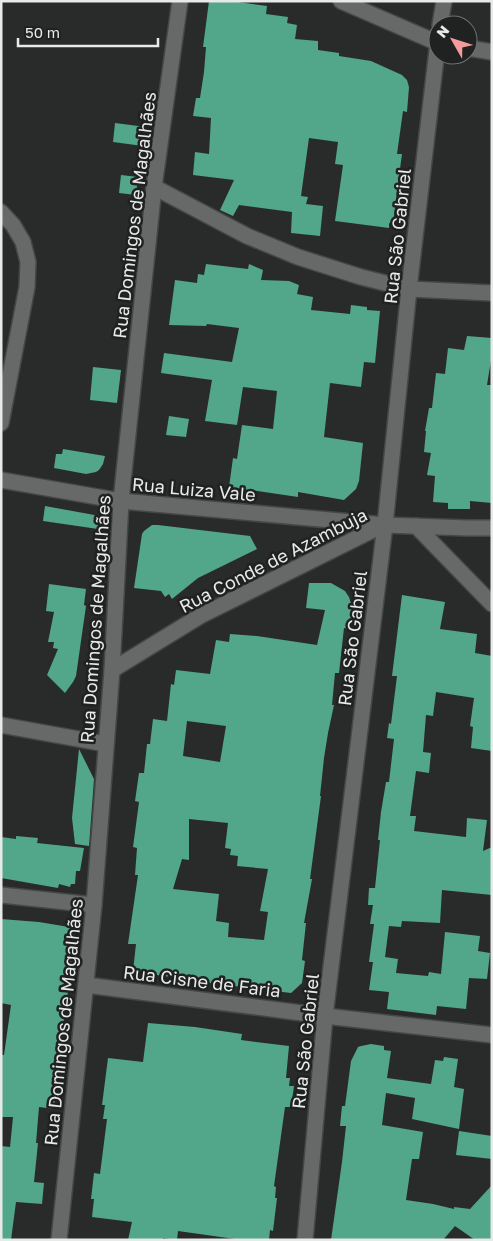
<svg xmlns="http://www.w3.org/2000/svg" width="493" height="1241" font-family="'Golos Text',sans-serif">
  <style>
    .building { fill: #52a68a; fill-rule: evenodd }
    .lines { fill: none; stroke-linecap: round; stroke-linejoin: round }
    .street-casing { stroke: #454746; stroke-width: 18 }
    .street { stroke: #666967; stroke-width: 15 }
    .labels { text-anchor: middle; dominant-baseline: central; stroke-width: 5; stroke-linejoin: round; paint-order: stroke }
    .street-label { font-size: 18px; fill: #e8eae9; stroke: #1f2221 }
  </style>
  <rect width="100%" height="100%" fill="#292b2a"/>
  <g class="building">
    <polygon points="209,1 231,1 267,6 266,14 288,17 287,23 297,25 295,39 318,41 318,50 339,53 339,56 371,61 402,75 407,80 409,87 407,112 403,111 397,154 402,154 397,191 393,224 389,223 389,228 335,221 343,165 335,164 338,142 309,138 301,196 308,197 306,204 323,206 320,236 291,233 292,212 239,205 233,216 220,210 234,180 193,175 195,152 209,154 211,118 193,116 196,98 200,98 204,72 206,47 203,47"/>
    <polygon points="115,123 146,127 143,146 113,142"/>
    <polygon points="121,175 138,177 136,195 119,193"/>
    <polygon points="206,264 248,269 249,264 263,270 261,280 289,281 299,285 297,294 313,297 311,310 350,314 351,305 367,307 367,310 380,311 375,363 364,362 361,387 330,383 324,437 363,443 359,481 356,489 344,500 298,492 298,497 229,487 233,458 237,459 242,425 273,429 277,391 243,387 237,425 205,421 212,380 161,373 164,353 232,362 239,328 207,324 206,326 169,325 175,280 197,283 198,274 204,275"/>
    <polygon points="467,336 492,338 492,354 487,385 492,385 492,503 470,501 470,509 448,509 448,503 433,502 435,476 427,475 431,453 424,452 426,431 425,431 429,408 432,408 436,373 445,374 448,348 464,350"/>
    <polygon points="93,367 121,370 117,403 90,400"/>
    <polygon points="169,416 189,419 186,437 166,435"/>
    <polygon points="63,449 105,456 103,464 99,470 96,472 86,474 54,468 56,454 62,454"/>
    <polygon points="45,506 100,516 98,529 43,521"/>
    <polygon points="152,525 158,525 250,536 257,549 198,578 172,599 169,594 165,597 161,591 134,588 142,534 144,531"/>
    <path d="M309,583H331L345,591L349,597L352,607L350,629L344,628L339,673H335L332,705H334L328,733L324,758L320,796H321L310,879H312L304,923H306L302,960L305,961L302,983L291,993L186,980V979L149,974V982L132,980L136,944H128L138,875H135L137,848L133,847L139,802L135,801L139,773H144L147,744H150L153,719L167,721L171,684L174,685L176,670L210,674L216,640L229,642L230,634L257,636L317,645L325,610L306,608ZM187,721L226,726L220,762L183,756ZM189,819L228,823L225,848L231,849L230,855L238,856L237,866L268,869L260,911L268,912L264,940L228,937L229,923L216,921L219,894L173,889L182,859L189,860Z"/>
    <polygon points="49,584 86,589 84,605 86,606 76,676 73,682 65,693 47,675 58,649 53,648 54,642 48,642 54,612 46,611"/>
    <polygon points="402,595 445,602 440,629 477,634 475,653 492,656 492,751 471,748 473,727 470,726 474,698 436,692 433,716 426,715 423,752 431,753 429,773 416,771 410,816 416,816 414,831 466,837 467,818 487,820 483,851 492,847 492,895 442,890 440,923 402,921 401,927 389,926 385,957 398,959 396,973 428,976 429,972 441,974 445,932 480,936 478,951 490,953 487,979 469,978 466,1009 437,1006 436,1015 387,1009 389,992 369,990 373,962 369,962 374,924 370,924 373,905 368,905 369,888 375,888 380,840 378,840 381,812 386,782 389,782 394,739 387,738 389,723 391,724 397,676 392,676"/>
    <polygon points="79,749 94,779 89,846 75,844 72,818"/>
    <polygon points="16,836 38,838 37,843 84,848 80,871 76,871 75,884 71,884 70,887 59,884 58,888 1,878 1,837 16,839"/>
    <polygon points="1,919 39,922 75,928 68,991 56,1078 57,1078 54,1109 39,1107 36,1143 38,1143 34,1182 44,1183 42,1204 16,1202 11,1240 1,1240 1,1146 10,1147 13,1117 1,1117 1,1055 4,1055 11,1005 1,1003"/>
    <polygon points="148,1023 195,1027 242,1034 241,1040 289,1046 286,1078 290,1078 289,1086 294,1086 291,1107 285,1107 274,1186 276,1187 275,1198 277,1198 273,1231 270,1230 269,1240 242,1240 178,1231 177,1240 163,1238 163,1240 128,1240 132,1222 92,1217 94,1199 91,1199 94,1173 100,1174 107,1119 103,1119 105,1105 102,1105 108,1058 143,1062"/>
    <polygon points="371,1044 384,1046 384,1050 391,1051 387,1078 431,1084 435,1060 443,1061 444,1057 458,1059 454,1087 464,1089 459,1129 412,1119 415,1098 386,1093 382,1125 423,1132 419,1159 412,1159 406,1200 433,1204 454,1209 454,1207 470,1209 492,1185 492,1240 475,1240 455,1226 443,1240 331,1240 342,1162 346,1126 340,1126 342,1106 345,1106 351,1061 358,1047 361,1046"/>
    <polygon points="459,1131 492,1136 492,1159 456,1155"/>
  </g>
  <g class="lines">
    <g class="street-casing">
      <g id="street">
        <polyline points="341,1 438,43"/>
        <polyline points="440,25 444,1"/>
        <polyline points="468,48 492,52"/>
        <polyline points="154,187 247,236 298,257 361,277 409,289 492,293"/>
        <polyline points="1,212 13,225 23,242 28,262 27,287 1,423"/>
        <polyline points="1,480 121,501 385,525 467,528 492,528"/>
        <polyline points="416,526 492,604"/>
        <polyline points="112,670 200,616 383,525"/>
        <polyline points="1,725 106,744"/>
        <polyline points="1,895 94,905"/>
        <polyline points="86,985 325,1016 492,1035"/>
        <polyline points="59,1240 94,905 112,670 121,501 154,187 180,1"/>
        <polyline points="305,1240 325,1016 385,525 409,289 438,41"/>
      </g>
    </g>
    <use href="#street" class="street"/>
  </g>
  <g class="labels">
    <g class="street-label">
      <text transform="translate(134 215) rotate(-83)">Rua Domingos de Magalhães</text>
      <text transform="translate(397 236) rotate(-84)">Rua São Gabriel</text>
      <text transform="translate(194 489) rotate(5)">Rua Luiza Vale</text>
      <text transform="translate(273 560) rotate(-27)">Rua Conde de Azambuja</text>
      <text transform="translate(95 619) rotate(-86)">Rua Domingos de Magalhães</text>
      <text transform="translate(352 638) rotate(-83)">Rua São Gabriel</text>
      <text transform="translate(202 981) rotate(7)">Rua Cisne de Faria</text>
      <text transform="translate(63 1022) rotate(-84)">Rua Domingos de Magalhães</text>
      <text transform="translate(305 1041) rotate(-84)">Rua São Gabriel</text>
    </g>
  </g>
  <rect width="493" height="1241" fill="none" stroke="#e8eae9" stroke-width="5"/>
  <g transform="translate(453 40) rotate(309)"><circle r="24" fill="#1f2221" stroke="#6f7271"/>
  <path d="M0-4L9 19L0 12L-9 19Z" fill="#f59b9b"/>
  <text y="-8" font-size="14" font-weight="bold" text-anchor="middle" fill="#e8eae9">N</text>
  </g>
  <path d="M18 38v8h140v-8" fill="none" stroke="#e8eae9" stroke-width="2.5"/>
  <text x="25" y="38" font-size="15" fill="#e8eae9" stroke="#1f2221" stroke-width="4" paint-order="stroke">50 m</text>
</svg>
